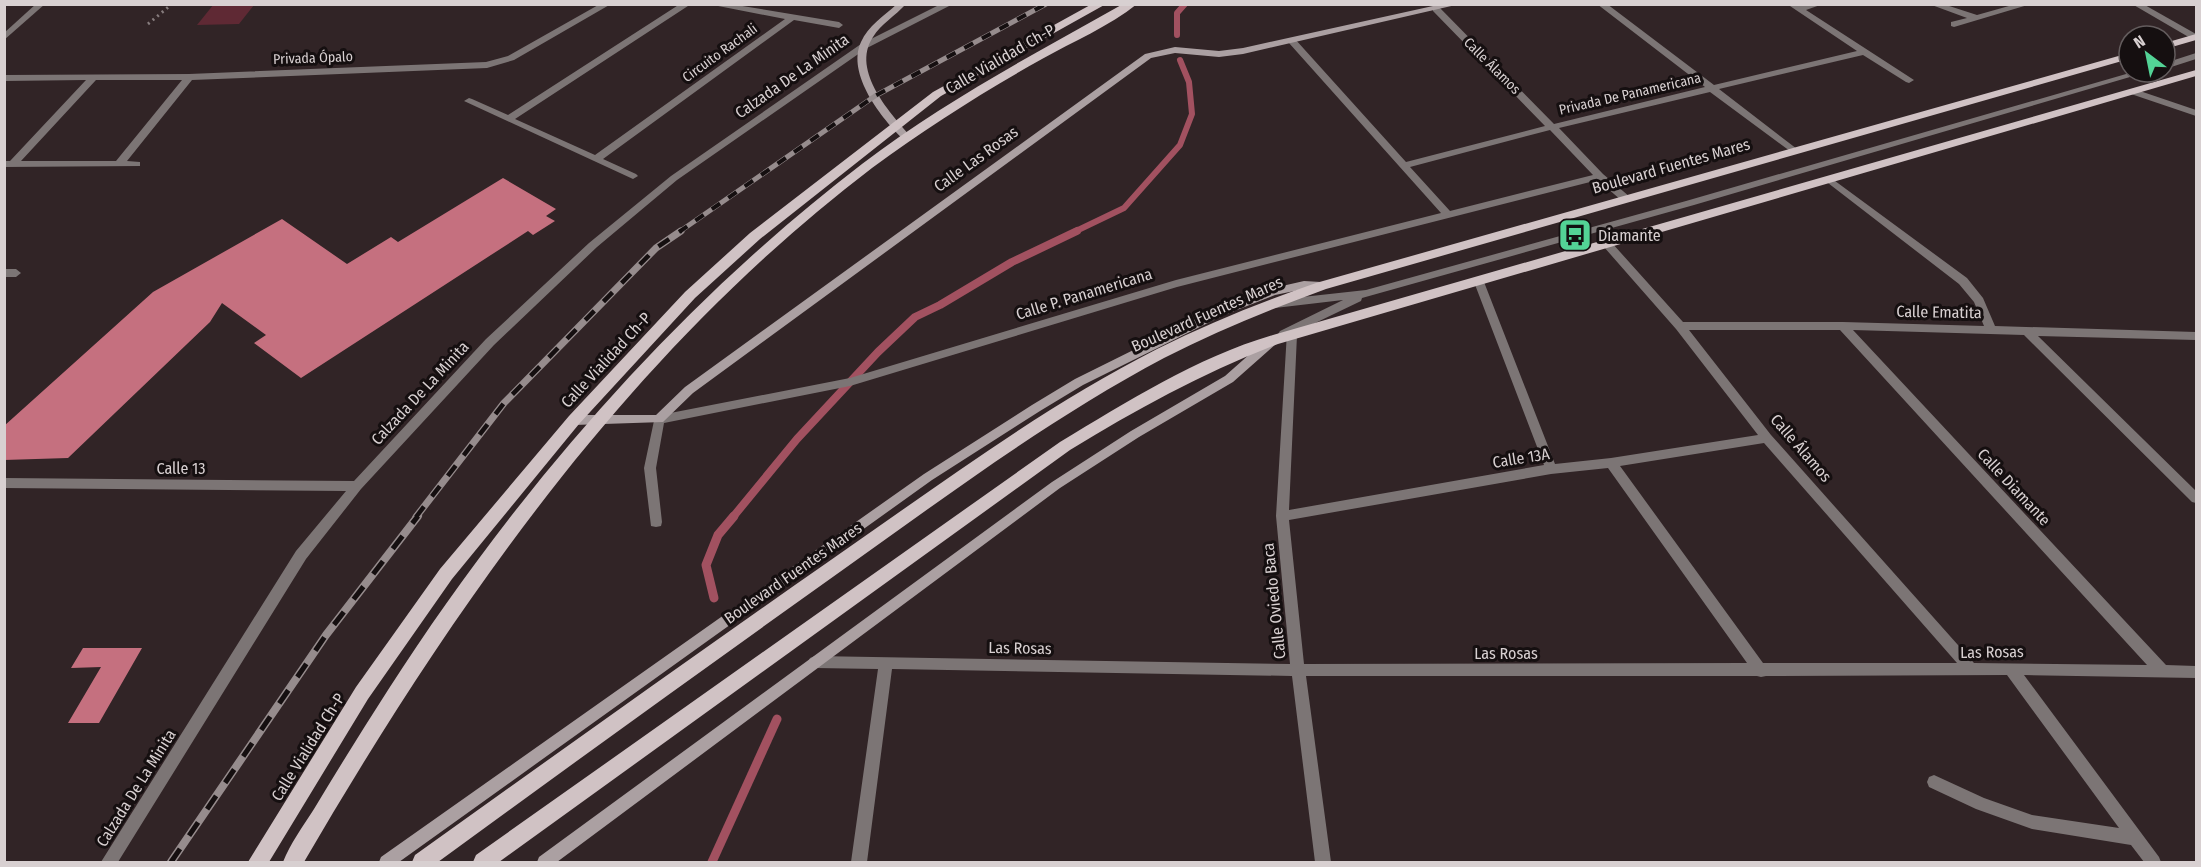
<svg xmlns="http://www.w3.org/2000/svg" width="2201" height="867" font-family="'Fira Sans Condensed',sans-serif">
  <style>
    .green { fill: #5f2934 }
    .lines { fill: none; stroke-linecap: round; stroke-linejoin: round }
    .stream-far2 { stroke: #a25160; stroke-width: 6 }
    .stream-far1 { stroke: #a25160; stroke-width: 8 }
    .stream { stroke: #a25160; stroke-width: 9 }
    .building { fill: #c5707f }
    .path { stroke: #867c7d; stroke-width: 3; stroke-dasharray: 2 4; stroke-linecap: butt }
    .lane { fill: #7c7575; fill-rule: evenodd }
    .street { fill: #7c7575; fill-rule: evenodd }
    .secondary { fill: #aba0a2; fill-rule: evenodd }
    .primary { fill: #d0c2c4; fill-rule: evenodd }
    .rail-far2-casing { stroke: #968c8d; stroke-width: 5 }
    .rail-far1-casing { stroke: #968c8d; stroke-width: 7 }
    .rail-casing { stroke: #968c8d; stroke-width: 8 }
    .rail-far2 { stroke: #150f10; stroke-width: 4; stroke-dasharray: 10; stroke-linecap: butt }
    .rail-far1 { stroke: #150f10; stroke-width: 4.5; stroke-dasharray: 13; stroke-linecap: butt }
    .rail { stroke: #150f10; stroke-width: 5; stroke-dasharray: 16; stroke-linecap: butt }
    .labels { text-anchor: middle; dominant-baseline: central; stroke-width: 6; stroke-linejoin: round; paint-order: stroke }
    .far-street-label { font-size: 14px; fill: #d8d0d1; stroke: #150f10 }
    .street-label { font-size: 16px; fill: #d8d0d1; stroke: #150f10 }
    .poi-label { font-size: 16px; fill: #d8d0d1; stroke: #150f10; text-anchor: start }
  </style>
  <rect width="100%" height="100%" fill="#312426"/>
  <polygon class="green" points="214,4 254,4 254,5 239,24 197,25"/>
  <g class="lines">
    <g class="stream-far2">
      <polyline points="1177,35 1177,13 1185,4"/>
      <polyline points="1074,232 1124,208 1180,145 1192,114 1189,82 1180,60"/>
    </g>
    <polyline class="stream-far1" points="733,517 797,439 878,352 915,317 940,305 1012,262 1077,231"/>
    <g class="stream">
      <polyline points="714,598 706,565 718,535 734,516"/>
      <polyline points="712,862 777,719"/>
    </g>
  </g>
  <g class="building">
    <polygon points="503,178 556,209 546,216 555,221 533,235 528,231 301,378 254,343 266,335 222,303 210,322 68,458 4,460 4,426 153,292 282,219 347,264 391,237 398,242"/>
    <polygon points="83,648 142,648 99,723 68,723 101,667 71,668"/>
  </g>
  <g class="lines">
    <polyline class="path" points="148,24 172,4"/>
    <g class="lane">
      <polygon points="2196,53 2196,59 2165,69 2165,63"/>
      <polygon points="2133,72 2147,72 1694,205 1362,298 1361,301 1284,338 1280,337 1278,334 1280,331 1343,300 1275,308 1270,304 1275,300 1366,290 1686,201"/>
      <polygon points="2134,89 2196,110 2196,116 2131,94 2131,90"/>
    </g>
    <g class="street">
      <polygon points="36,4 45,4 4,40 4,33"/>
      <path d="M600,4H611L514,60L487,68L192,80L127,161L140,162V166L4,167V161H10L86,80L4,81V75L189,74L486,62L508,56ZM96,80H182L116,161H21Z"/>
      <polygon points="680,4 691,4 515,119 595,155 785,19 708,4 730,4 839,22 843,25 839,28 794,20 603,159 636,174 638,176 633,179 464,101 469,98 472,99 508,115"/>
      <polygon points="941,4 953,4 867,48 677,180 597,247 494,345 361,489 306,559 118,862 101,862 296,551 346,491 4,488 4,478 354,481 486,339 589,243 671,176 861,44"/>
      <path d="M1597,4H1607L1714,85L1857,51L1787,4L1800,6L1823,4L1806,10L1914,80L1909,83L1906,82L1863,55L1719,89L1797,149L1799,151L1794,154L1710,92L1559,128L1603,174L1630,197V201H1622L1598,180L1177,287L850,386L664,423L656,468L662,522L661,526L656,527L651,526L644,468L655,416L850,378L1176,280L1441,213L1289,43V39H1295L1406,162L1545,126L1433,11V7H1439L1554,124L1705,87ZM1550,130L1593,175L1450,211L1410,167Z"/>
      <polygon points="1929,4 1943,4 1977,15 2016,4 2031,4 1954,27 1951,26 1951,22 1967,18"/>
      <polygon points="2132,4 2143,4 2196,34 2196,39 2192,39"/>
      <path d="M1831,178L1967,278L1983,298L1995,326L2196,332V340L2038,336L2196,491V503L2192,502L2024,335L1853,330L2166,665L2196,666V678L2024,675L2159,857L2161,862H2144L2131,845L2032,829L1976,809L1929,787L1927,782L1929,777L1934,775L1984,798L2032,815L2119,828L2007,675L1766,676L1761,677L1757,676H1306L1331,862H1315L1292,676L892,669L867,862H851L878,669L815,668L810,666L808,662L810,658L815,656L1290,664L1276,516L1287,332H1295L1297,335L1289,510L1544,465L1474,282L1479,278L1484,282L1555,464L1611,458L1758,435L1676,329L1604,247L1603,245L1608,242L1612,243L1683,322H1843L1984,326L1974,302L1959,284L1828,183L1826,181ZM1689,330H1840L2147,665L1974,663L1771,435ZM1764,443L1957,663H1763L1620,466ZM1608,468L1747,663L1304,664L1289,520L1551,474Z"/>
      <polygon points="4,269 16,269 21,273 16,277 4,277"/>
    </g>
    <g class="secondary">
      <path d="M897,4H906C895,16 881,24 873,37C850,71 892,115 912,138L907,141L904,140C882,119 846,74 861,42C868,26 884,16 897,4Z"/>
      <polygon points="1442,4 1460,4 1243,54 1219,57 1175,53 1151,58 693,393 663,422 574,425 568,420 574,415 656,415 685,387 1145,54 1175,47 1219,51 1243,48"/>
      <polygon points="1304,281 1321,282 1326,286 1321,290 1304,289 1275,295 1224,315 1083,385 1040,411 932,480 399,862 379,862 381,857 924,474 1032,405 1075,379 1216,309 1269,289"/>
      <polygon points="1273,336 1277,337 1279,340 1277,343 1233,382 1139,437 1060,488 557,862 537,862 539,857 1052,482 1131,431 1225,376 1269,337"/>
    </g>
    <g class="primary">
      <polygon points="1092,4 1106,4 941,96 760,239 695,298 579,424 452,579 368,699 269,862 248,862 356,687 440,569 569,416 685,292 750,233 933,92"/>
      <path d="M1123,4H1137C1110,26 1072,42 1042,59C983,92 926,128 872,168C630,352 455,603 304,862H283C290,844 303,826 314,809C338,769 363,729 388,690C516,491 674,308 862,164C943,102 1034,54 1123,4Z"/>
      <polygon points="2196,34 2196,40 2165,49 2165,43"/>
      <path d="M2129,53V59L1326,289C1271,309 1216,331 1164,358C1051,418 948,495 844,569C708,666 572,764 438,862H412L415,855C552,757 689,659 828,562C935,488 1041,408 1157,349C1209,323 1262,302 1316,283Z"/>
      <path d="M2196,70V76L1278,344C1205,372 1137,409 1070,450L499,862H473L476,855L1060,442C1127,402 1197,357 1273,335Z"/>
    </g>
    <g class="rail-far2-casing">
      <polyline id="rail-far2" points="679,232 875,96 1046,4"/>
    </g>
    <g class="rail-far1-casing">
      <polyline id="rail-far1" points="416,517 504,403 656,248 681,231"/>
    </g>
    <g class="rail-casing">
      <polyline id="rail" points="171,862 326,635 418,516"/>
    </g>
    <use href="#rail-far2" class="rail-far2"/>
    <use href="#rail-far1" class="rail-far1"/>
    <use href="#rail" class="rail"/>
  </g>
  <defs>
    <g id="bus-square" transform="scale(1.725)"><rect x="-9" y="-9" width="18" height="18" rx="4" fill="#53d396" stroke="#150f10"/><path d="M-5-6H5V4H4V6H2V4H-2V6H-4V4H-5ZM-3.5-4V0h7V-4ZM-3.5 1.2v1.5H-2V1.2ZM2 1.2v1.5H3.5V1.2Z" fill="#111"/></g>
  </defs>
  <g fill-rule="evenodd">
    <use href="#bus-square" x="1575" y="235"/>
  </g>
  <g class="labels">
    <g class="far-street-label">
      <text transform="translate(720 53) rotate(-36)">Circuito Rachali</text>
      <text transform="translate(313 58) rotate(-2)">Privada Ópalo</text>
      <text transform="translate(1492 66) rotate(45)">Calle Álamos</text>
      <text transform="translate(1630 94) rotate(-13)">Privada De Panamericana</text>
    </g>
    <g class="street-label">
      <text transform="translate(1000 59) rotate(-30)">Calle Vialidad Ch-P</text>
      <text transform="translate(792 76) rotate(-35)">Calzada De La Minita</text>
      <text transform="translate(976 159) rotate(-36)">Calle Las Rosas</text>
      <text transform="translate(1671 166) rotate(-16)">Boulevard Fuentes Mares</text>
      <text transform="translate(1084 294) rotate(-17)">Calle P. Panamericana</text>
      <text transform="translate(1939 312) rotate(1)">Calle Ematita</text>
      <text transform="translate(1207 314) rotate(-24)">Boulevard Fuentes Mares</text>
      <text transform="translate(606 360) rotate(-47)">Calle Vialidad Ch-P</text>
      <text transform="translate(420 393) rotate(-47)">Calzada De La Minita</text>
      <text transform="translate(1801 448) rotate(49)">Calle Álamos</text>
      <text transform="translate(1521 458) rotate(-9)">Calle 13A</text>
      <text x="181" y="468">Calle 13</text>
      <text transform="translate(2014 487) rotate(47)">Calle Diamante</text>
      <text transform="translate(793 573) rotate(-35)">Boulevard Fuentes Mares</text>
      <text transform="translate(1274 601) rotate(-96)">Calle Oviedo Baca</text>
      <text transform="translate(1020 648) rotate(1)">Las Rosas</text>
      <text transform="translate(1992 652) rotate(-1)">Las Rosas</text>
      <text x="1506" y="653">Las Rosas</text>
      <text transform="translate(308 747) rotate(-58)">Calle Vialidad Ch-P</text>
      <text transform="translate(136 788) rotate(-58)">Calzada De La Minita</text>
    </g>
    <g class="poi-label">
      <text x="1598" y="235">Diamante</text>
    </g>
  </g>
  <rect width="2201" height="867" fill="none" stroke="#d8d0d1" stroke-width="12"/>
  <g transform="translate(2147 54) rotate(328)"><circle r="28" fill="#150f10" stroke="#635c5d" stroke-width="1.5"/>
  <path d="M0-4.5L10 22L0 15L-10 22Z" fill="#53d396"/>
  <text y="-9" font-size="16" font-weight="bold" text-anchor="middle" fill="#d8d0d1">N</text>
  </g>
</svg>
